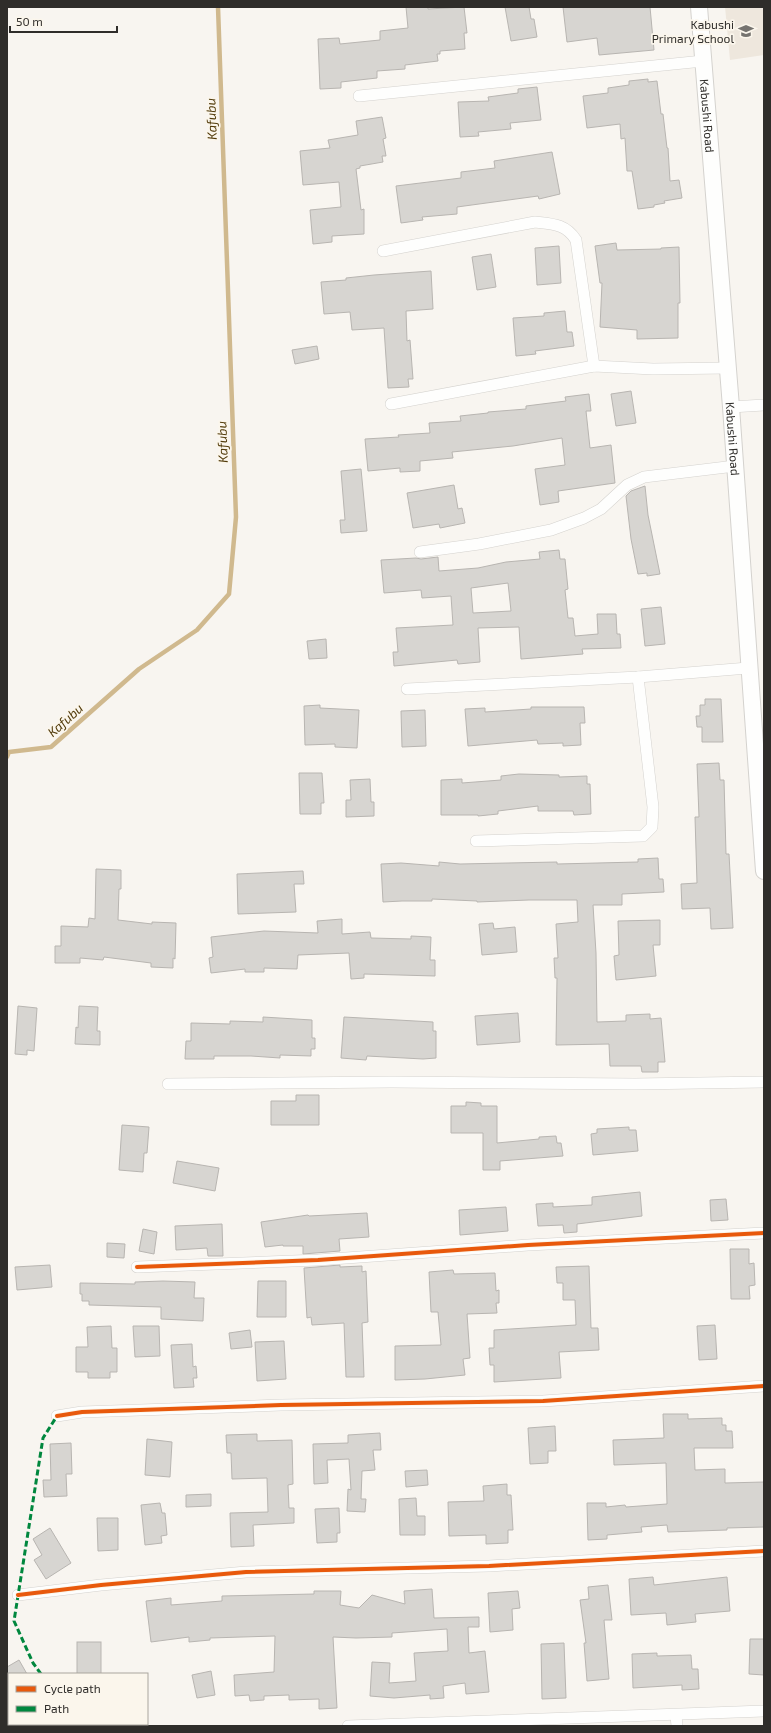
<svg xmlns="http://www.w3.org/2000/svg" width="771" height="1733" font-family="'Exo 2',sans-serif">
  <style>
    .built { fill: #eee7dd }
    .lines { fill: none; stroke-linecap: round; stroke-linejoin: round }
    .stream { stroke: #d0b98e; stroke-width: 4.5 }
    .building { fill: #d7d5d1; stroke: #b8b5b1; fill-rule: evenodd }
    .minor-casing { stroke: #d4d2ce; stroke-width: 12 }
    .secondary-casing { stroke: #d4d2ce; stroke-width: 18 }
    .minor { stroke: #fefefd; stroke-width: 11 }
    .secondary { stroke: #fefefd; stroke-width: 16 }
    .quiet { stroke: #00873e; stroke-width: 3; stroke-dasharray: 6 3; stroke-linecap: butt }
    .cycleway-casing { stroke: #fbf6ec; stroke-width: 6 }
    .cycleway { stroke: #e8590c; stroke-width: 4 }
    .labels { text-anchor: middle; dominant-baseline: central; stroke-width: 3.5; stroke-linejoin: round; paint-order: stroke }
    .poi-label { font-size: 12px; fill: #2f2d2a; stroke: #fbf6ec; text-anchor: end }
    .street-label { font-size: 12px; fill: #2f2d2a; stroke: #fbf6ec }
    .water-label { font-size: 13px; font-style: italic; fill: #513a09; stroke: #fbf6ec }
  </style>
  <rect width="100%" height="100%" fill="#f8f5f0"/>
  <polygon class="built" points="725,7 764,7 764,55 730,60"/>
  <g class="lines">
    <polyline class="stream" points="7,757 9,752 51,747 139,669 197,630 229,594 236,517 218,7"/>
  </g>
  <g class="building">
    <polygon points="406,7 428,7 428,9 464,7 467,33 464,33 465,49 440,51 440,54 437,54 438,61 405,65 405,69 377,71 377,78 341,82 341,88 320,89 318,39 339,38 340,44 380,40 380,31 408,28"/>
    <polygon points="505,7 529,7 531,19 534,19 537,37 511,41"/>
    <polygon points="563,7 650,7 654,50 599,55 597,38 567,42"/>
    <polygon points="648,79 648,82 657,81 661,114 663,114 667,148 668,148 670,181 679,180 682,198 664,201 665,203 654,205 654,207 638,209 632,171 627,171 625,138 621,139 620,124 587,128 583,96 608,93 608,88 629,85 629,81"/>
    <polygon points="537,87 541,120 510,123 511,129 478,132 479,136 460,137 458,102 489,101 488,97 518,93 518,89"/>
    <polygon points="382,117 386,138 383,139 386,156 382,156 383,162 360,166 360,168 356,169 361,210 364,209 364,234 332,236 332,242 313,244 310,210 341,207 339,182 303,185 300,151 330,148 328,140 358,135 356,121"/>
    <polygon points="552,152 560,194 539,199 538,196 457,207 457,214 422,217 423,220 401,223 396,186 461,178 461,172 495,168 494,161"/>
    <polygon points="616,243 617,250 661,249 661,248 679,247 680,303 678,303 678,338 637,339 637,330 600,327 602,283 600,283 595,246"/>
    <polygon points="559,246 561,283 537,285 535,248"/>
    <polygon points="491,254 496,287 477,290 472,257"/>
    <polygon points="431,271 433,309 406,311 407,341 410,340 413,379 408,379 409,387 388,388 384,328 352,330 350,312 324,314 321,282 346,280 346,278 374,275"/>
    <polygon points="565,311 567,332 572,332 574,346 535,351 536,354 516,356 513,318 544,316 544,313"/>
    <polygon points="317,346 319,359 295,364 292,350"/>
    <polygon points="631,391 636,423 616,426 611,394"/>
    <polygon points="589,394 591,411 586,411 590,448 611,445 615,483 558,491 559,502 540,505 535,469 565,465 562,438 513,446 452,452 453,458 420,461 420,471 400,472 400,468 368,471 365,439 399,437 398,435 430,433 429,423 461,421 460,416 488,413 488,412 526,409 526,406 566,401 565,397"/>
    <polygon points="361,469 367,531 341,533 340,520 345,520 341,471"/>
    <polygon points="454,485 458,509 462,508 465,523 440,528 439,524 413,528 407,493"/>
    <polygon points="645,486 648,515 660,574 647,576 647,573 638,574 631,539 626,496 631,491"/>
    <path d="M559,550L560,559H565L568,589L565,590L568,618H573L575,636L598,634L597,614H616L617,634H620L621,648L582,649L583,654L521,659L519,627L478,628L480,662L458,664L457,660L394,666L393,652H398L396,628L453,625L451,596L422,598L421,590L384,593L381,560L416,558L421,559L438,557L439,571L478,568L506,562L540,559L539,552ZM508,583L511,611L473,613L471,588Z"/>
    <polygon points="661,607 665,644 645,646 641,609"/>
    <polygon points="326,639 327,658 309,659 307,641"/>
    <polygon points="705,699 721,699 723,742 702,742 702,727 697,727 696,716 700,716 700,705 705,705"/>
    <polygon points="320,705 320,708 359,710 357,748 335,747 335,744 305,745 304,706"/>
    <polygon points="531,707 584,707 585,723 580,723 581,745 563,746 563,743 538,744 537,740 468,746 465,709 485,708 485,712 531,709"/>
    <polygon points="425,710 426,746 402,747 401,711"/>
    <polygon points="719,763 720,780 724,780 726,854 729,854 733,928 711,929 710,908 682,909 681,884 697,883 695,817 699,817 697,764"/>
    <polygon points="299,773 322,773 324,803 321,803 321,814 300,814"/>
    <polygon points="519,774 559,775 559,777 587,776 587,784 590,784 591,814 574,815 573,811 538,811 538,806 498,811 498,814 478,816 478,815 441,815 441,780 462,779 462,783 501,780 501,776"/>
    <polygon points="370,779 371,802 374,802 374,816 346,817 346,800 351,800 350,780"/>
    <polygon points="658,858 659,879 663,879 664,892 622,894 622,905 593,905 596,953 597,1022 626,1021 626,1015 650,1014 650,1019 661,1018 665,1062 658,1062 658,1072 642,1072 641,1066 610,1066 609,1044 556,1045 557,978 555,978 554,958 558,958 556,924 578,922 577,900 529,900 477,902 477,901 432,899 432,901 402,901 383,902 381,864 401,863 439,866 439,862 460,864 557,862 557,864 638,862 638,859"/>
    <polygon points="96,869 121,870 121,889 119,889 118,920 152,924 152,922 176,923 175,959 173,958 173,968 151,967 151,963 104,957 103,960 80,958 80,963 55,963 55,946 61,946 61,926 88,927 89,918 95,919"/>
    <polygon points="303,871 304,884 294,884 296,912 238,914 237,874"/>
    <polygon points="342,919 342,934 370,932 371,938 411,939 411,936 431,937 430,960 435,960 435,976 364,974 364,978 351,979 349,953 298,955 297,969 264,968 264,972 245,972 245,969 211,973 209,958 213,957 211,937 264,931 318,933 317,921"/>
    <polygon points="660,920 660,945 653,945 656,976 616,980 614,956 619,955 618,921"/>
    <polygon points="493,923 494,929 515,927 517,952 482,955 479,924"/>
    <polygon points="18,1006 37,1008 34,1051 27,1050 27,1055 15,1054"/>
    <polygon points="79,1006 98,1007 97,1031 100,1031 100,1045 75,1044 76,1027 78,1028"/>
    <polygon points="518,1013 520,1042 477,1045 475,1016"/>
    <polygon points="263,1017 312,1020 312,1038 315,1038 315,1049 311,1049 311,1056 280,1055 280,1058 251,1056 214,1056 214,1059 185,1059 186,1041 191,1041 191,1023 230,1024 230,1021 263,1022"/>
    <polygon points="344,1017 433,1022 433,1031 436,1031 436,1058 423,1059 367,1056 366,1060 341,1058"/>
    <polygon points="296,1095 319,1095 319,1125 271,1125 271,1101 296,1101"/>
    <polygon points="466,1102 481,1103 481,1106 497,1106 497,1143 539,1139 539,1137 556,1136 557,1143 561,1143 563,1156 500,1161 500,1170 483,1170 483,1133 451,1133 451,1106 466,1106"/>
    <polygon points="122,1125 149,1127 147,1153 144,1153 143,1172 119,1170"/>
    <polygon points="629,1127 629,1130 636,1130 638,1151 593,1155 591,1134 597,1133 597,1129"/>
    <polygon points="177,1161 219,1168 215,1191 173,1183"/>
    <polygon points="640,1192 642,1216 577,1224 577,1232 564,1233 563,1225 538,1226 536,1204 553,1203 553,1207 592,1205 592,1197"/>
    <polygon points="726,1199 728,1220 711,1221 710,1200"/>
    <polygon points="506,1207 508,1231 460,1235 459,1210"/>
    <polygon points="367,1213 369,1237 339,1239 340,1251 303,1254 303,1246 283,1246 283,1245 265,1247 261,1222 308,1215 309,1216"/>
    <polygon points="222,1224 223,1256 208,1256 207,1248 176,1250 175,1226"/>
    <polygon points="143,1229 157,1232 154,1254 139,1251"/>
    <polygon points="107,1243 125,1244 124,1258 107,1257"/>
    <polygon points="730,1249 749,1249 749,1264 754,1263 755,1285 749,1286 750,1299 731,1299"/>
    <polygon points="50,1265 52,1287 17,1290 15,1267"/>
    <polygon points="340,1265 340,1267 362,1266 362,1272 366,1271 368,1322 362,1323 364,1377 346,1377 344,1323 312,1325 311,1317 307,1318 304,1268"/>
    <polygon points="589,1266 591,1328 598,1328 599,1350 559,1352 561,1378 494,1382 494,1365 490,1365 489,1348 494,1348 494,1330 576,1325 575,1300 563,1300 563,1283 557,1283 556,1267"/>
    <polygon points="453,1270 454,1274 495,1273 496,1291 499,1290 499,1303 496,1303 497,1313 467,1314 470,1358 463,1359 465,1375 425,1379 395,1380 395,1346 441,1345 438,1312 431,1312 429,1272"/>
    <polygon points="163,1281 195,1282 194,1298 204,1298 203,1321 161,1319 161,1307 89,1305 89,1301 82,1301 82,1294 80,1294 80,1283 135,1284 135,1282"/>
    <polygon points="258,1281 286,1281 286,1317 257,1317"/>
    <polygon points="715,1325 717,1359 699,1360 697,1326"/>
    <polygon points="111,1326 112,1348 117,1348 117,1372 110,1372 110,1378 88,1378 88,1372 76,1372 76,1347 88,1347 87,1327"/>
    <polygon points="133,1326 159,1326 160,1356 135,1357"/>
    <polygon points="250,1330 252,1347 231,1349 229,1333"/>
    <polygon points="284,1341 286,1379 257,1381 255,1342"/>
    <polygon points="192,1344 193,1367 196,1366 197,1378 193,1378 194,1387 174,1388 171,1345"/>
    <polygon points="663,1414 688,1414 688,1419 722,1418 722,1425 726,1425 726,1431 732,1431 733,1448 694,1448 695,1470 725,1469 725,1483 764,1482 764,1527 727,1528 727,1530 668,1532 667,1525 641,1527 642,1532 607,1535 607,1539 588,1540 587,1503 606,1503 606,1507 625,1505 626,1507 667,1504 666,1463 614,1465 613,1440 664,1438"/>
    <polygon points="555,1426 556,1451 548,1451 548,1463 530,1464 528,1428"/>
    <polygon points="380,1433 381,1450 373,1450 375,1470 362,1471 361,1499 366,1499 365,1512 347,1511 348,1489 351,1490 349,1459 327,1460 328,1483 314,1484 313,1444 348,1443 348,1435"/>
    <polygon points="257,1434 257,1441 292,1440 293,1484 288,1485 289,1508 294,1508 294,1523 253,1525 254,1546 231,1547 230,1513 268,1512 267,1478 232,1479 231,1453 227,1453 226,1435"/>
    <polygon points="147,1439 172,1442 170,1477 145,1475"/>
    <polygon points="71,1443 72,1474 66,1474 67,1496 44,1497 43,1480 51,1480 50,1444"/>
    <polygon points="427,1470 428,1485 406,1487 405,1471"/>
    <polygon points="507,1484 507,1495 511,1495 513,1530 508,1530 508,1543 486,1544 486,1535 449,1536 448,1502 484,1501 483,1486"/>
    <polygon points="211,1494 211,1506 186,1507 186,1495"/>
    <polygon points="416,1498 417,1516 425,1516 425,1535 400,1535 399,1499"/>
    <polygon points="160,1503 162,1513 165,1513 167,1535 161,1536 162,1543 145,1545 141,1505"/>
    <polygon points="339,1508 340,1533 337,1533 337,1542 317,1543 315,1509"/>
    <polygon points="97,1518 118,1518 118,1550 98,1551"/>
    <polygon points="50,1528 71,1563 46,1579 34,1560 42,1555 33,1539"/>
    <polygon points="653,1577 654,1585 727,1577 730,1611 695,1614 696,1622 667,1625 666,1613 631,1615 629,1579"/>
    <polygon points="608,1585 612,1620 604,1620 609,1679 587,1681 584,1643 586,1643 580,1600 589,1599 588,1587"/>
    <polygon points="432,1589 434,1618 479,1617 479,1627 468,1627 469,1653 485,1651 489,1692 466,1694 465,1683 443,1686 444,1698 430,1699 430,1695 394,1698 370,1696 372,1662 390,1663 389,1683 416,1681 414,1653 448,1651 447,1629 392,1633 392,1637 356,1638 333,1637 337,1708 319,1709 319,1699 289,1700 289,1695 264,1696 264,1700 250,1701 249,1695 235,1696 234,1675 274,1672 275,1636 210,1638 210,1640 189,1642 189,1637 151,1642 146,1601 171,1598 171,1605 222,1601 222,1596 314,1594 314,1591 341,1591 340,1605 359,1608 372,1595 405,1604 404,1591"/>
    <polygon points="518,1591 520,1608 512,1609 513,1630 490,1632 488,1593"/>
    <polygon points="750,1639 764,1639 764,1675 749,1674"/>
    <rect x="77" y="1642" width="24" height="32"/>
    <polygon points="564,1643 566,1698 542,1699 541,1644"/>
    <polygon points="657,1653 657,1656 691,1655 692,1669 698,1669 699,1689 682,1690 682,1685 633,1688 632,1654"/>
    <polygon points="19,1660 27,1674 7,1674 7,1667"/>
    <polygon points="211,1671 215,1695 197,1698 192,1675"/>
  </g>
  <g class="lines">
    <g class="minor-casing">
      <g id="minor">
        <polyline points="359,96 703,61"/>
        <path d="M383,251L535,222C553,224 566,224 576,240L594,366"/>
        <polyline points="391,404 594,366 653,369 727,368"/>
        <polyline points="731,407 764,405"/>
        <polyline points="420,552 479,544 551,530 584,518 601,509 627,485 644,477 735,466"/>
        <polyline points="407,689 638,677 748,668"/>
        <polyline points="476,841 643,836 652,827 653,807 638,677"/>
        <polyline points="168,1084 392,1082 635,1084 764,1082"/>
        <polyline points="137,1267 318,1260 528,1245 764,1233"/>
        <polyline points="57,1416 82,1412 281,1405 543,1401 764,1386"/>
        <polyline points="18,1595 101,1585 246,1572 489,1566 764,1551"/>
        <polyline points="676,1716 677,1726"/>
        <polyline points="348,1726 764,1711"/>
      </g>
    </g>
    <g class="secondary-casing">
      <g id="secondary">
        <path id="s1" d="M699,7L731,407L764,871"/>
      </g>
    </g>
    <use href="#minor" class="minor"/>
    <use href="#secondary" class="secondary"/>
    <g class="quiet">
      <polyline points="41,1674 33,1663 14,1621 43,1438 57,1416"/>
      <polyline points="73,1724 74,1726"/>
    </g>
    <g class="cycleway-casing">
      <g id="cycleway">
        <polyline points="137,1267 318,1260 528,1245 764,1233"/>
        <polyline points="57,1416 82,1412 281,1405 543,1401 764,1386"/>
        <polyline points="18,1595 101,1585 246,1572 489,1566 764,1551"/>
      </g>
    </g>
    <use href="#cycleway" class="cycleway"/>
  </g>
  <defs>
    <g id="school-bare" transform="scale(1.2)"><path d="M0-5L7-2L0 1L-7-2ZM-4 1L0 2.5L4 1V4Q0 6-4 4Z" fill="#75736f" stroke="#fbf6ec" stroke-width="2.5" paint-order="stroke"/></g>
  </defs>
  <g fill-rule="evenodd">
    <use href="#school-bare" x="746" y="31"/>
  </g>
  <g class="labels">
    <g class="poi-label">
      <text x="734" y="24">Kabushi<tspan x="734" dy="14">Primary School</tspan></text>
    </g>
    <g class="street-label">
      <text stroke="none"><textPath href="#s1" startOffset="109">Kabushi Road</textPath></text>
      <text stroke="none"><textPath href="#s1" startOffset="433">Kabushi Road</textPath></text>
    </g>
    <g class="water-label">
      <text transform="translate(211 119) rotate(-92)">Kafubu</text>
      <text transform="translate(222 442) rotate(-92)">Kafubu</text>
      <text transform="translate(65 720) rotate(-42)">Kafubu</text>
    </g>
  </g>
  <rect width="771" height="1733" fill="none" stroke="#2f2d2a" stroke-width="16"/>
  <rect x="8" y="1673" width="140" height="52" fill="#fbf6ec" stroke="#a9a69e"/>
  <rect x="16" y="1686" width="20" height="6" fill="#e8590c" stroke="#a9a69e"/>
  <text x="44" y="1693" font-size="12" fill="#2f2d2a">Cycle path</text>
  <rect x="16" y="1706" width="20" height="6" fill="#00873e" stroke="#a9a69e"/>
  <text x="44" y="1713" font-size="12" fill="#2f2d2a">Path</text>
  <path d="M10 26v6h107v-6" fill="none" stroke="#2f2d2a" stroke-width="2"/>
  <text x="16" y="26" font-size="12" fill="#2f2d2a" stroke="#fbf6ec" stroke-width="3" paint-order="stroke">50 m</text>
</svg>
